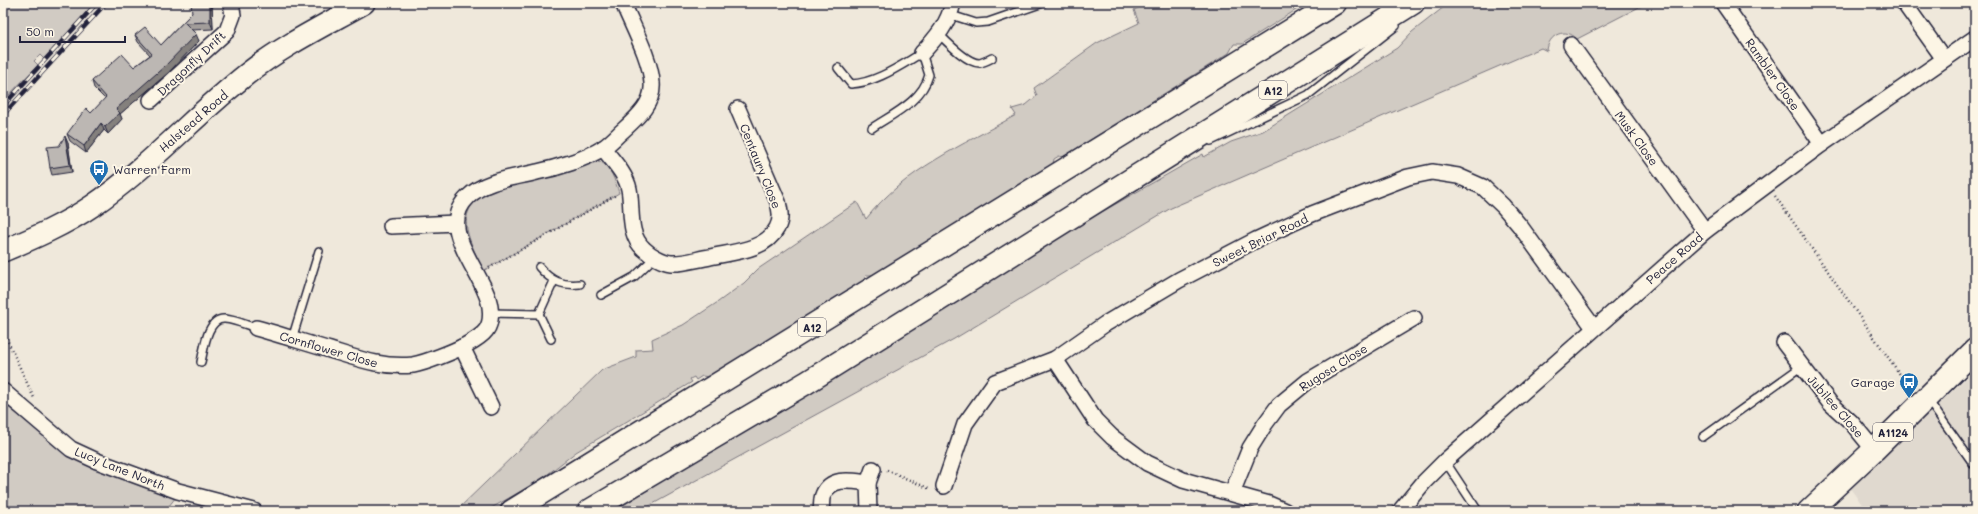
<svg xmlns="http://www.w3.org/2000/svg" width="1978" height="514" font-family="Mali,sans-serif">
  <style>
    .built { fill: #e0d9cf }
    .green { fill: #d1cbc3; stroke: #7a767f }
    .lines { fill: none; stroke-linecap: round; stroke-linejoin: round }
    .lane-casing { stroke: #22223b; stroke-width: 10 }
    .street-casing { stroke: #22223b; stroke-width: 18 }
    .secondary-casing { stroke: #22223b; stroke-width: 24 }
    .primary-casing { stroke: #22223b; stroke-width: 25 }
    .highway-casing { stroke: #22223b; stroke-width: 25 }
    .path { stroke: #22223b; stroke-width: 2.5; stroke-dasharray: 1 3; stroke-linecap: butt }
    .lane { stroke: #fcf5e5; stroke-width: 7 }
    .street { stroke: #fcf5e5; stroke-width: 15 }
    .secondary { stroke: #fcf5e5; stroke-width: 21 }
    .primary { stroke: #fcf5e5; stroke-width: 22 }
    .highway { stroke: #fcf5e5; stroke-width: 22 }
    .rail-casing { stroke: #22223b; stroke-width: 4.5 }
    .rail { stroke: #fcf5e5; stroke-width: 3; stroke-dasharray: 9; stroke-linecap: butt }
    .wall { fill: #a29d9a; stroke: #22223b }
    .shaded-wall { fill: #84807d; stroke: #22223b }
    .building { fill: #bcb7b3; stroke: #22223b }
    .labels { text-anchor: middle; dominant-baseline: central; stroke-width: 4; stroke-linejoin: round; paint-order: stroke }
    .shield { fill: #fcf5e5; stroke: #63616e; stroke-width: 1 }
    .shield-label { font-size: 11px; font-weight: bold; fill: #22223b }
    .street-label { font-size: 12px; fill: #22223b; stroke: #fcf5e5 }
    .poi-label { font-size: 12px; fill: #22223b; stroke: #fcf5e5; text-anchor: start }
  </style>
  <rect width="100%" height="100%" fill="#efe8db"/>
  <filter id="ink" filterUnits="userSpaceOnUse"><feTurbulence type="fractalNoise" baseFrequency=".025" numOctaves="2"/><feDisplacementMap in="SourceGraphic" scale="8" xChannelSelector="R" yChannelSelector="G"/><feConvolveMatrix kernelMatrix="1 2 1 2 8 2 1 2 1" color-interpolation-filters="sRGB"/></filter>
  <g filter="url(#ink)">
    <polygon class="built" points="1975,370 1975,511 1867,511 1849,487"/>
    <g class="green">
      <polygon points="3,3 94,3 44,59 40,55 34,61 38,65 3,101"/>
      <path d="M1148,3H1307L1242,44H1234L1229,53L1063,157L1059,156L1054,159L1053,164L874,275H866L864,281L709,377L702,376L696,380L694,377L690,379L692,382L576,452L539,481L486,511H456L602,370L636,357V350L653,349L652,339L683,325L718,302L744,283L758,269L857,202L866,219C904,170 963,145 1016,115L1012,109L1026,105L1037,96L1034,88L1097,43L1139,23L1134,10Z"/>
      <path d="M1449,3H1647L1577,39C1566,27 1548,34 1547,51L1541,48L1171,208L954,339L640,511H614L1023,257L1203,154L1204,157L1231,142L1263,131L1397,48L1412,32Z"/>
      <path d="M599,161C611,166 615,181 619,193L483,271C468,235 450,210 495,188Z"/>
      <polygon points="3,403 62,450 176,497 165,511 5,511 3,508"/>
    </g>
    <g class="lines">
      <g class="lane-casing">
        <g id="lane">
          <polyline points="951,15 976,23 988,22 1043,3"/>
          <path d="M939,34C947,42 968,64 980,63C984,62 988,60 992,58"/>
          <path d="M838,68L851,84C876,83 901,65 922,53L929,75C922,101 893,114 872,128"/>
          <polyline points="1211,141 1308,95 1396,26"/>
          <path d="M539,267C551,281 562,286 580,284"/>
          <polyline points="601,295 634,277 655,257"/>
          <polyline points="490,313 539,314 551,339"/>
          <polyline points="539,314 554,281"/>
          <polyline points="292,339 319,251"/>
          <path d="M201,362C204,350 207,317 225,319C236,320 246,325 256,328"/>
          <polyline points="1928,400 1975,466"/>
          <polyline points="1703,437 1802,366"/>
          <polyline points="1445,461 1478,511"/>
        </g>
      </g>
      <g class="street-casing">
        <g id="street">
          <polyline points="1723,3 1822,144"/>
          <polyline points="1904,3 1944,59"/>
          <polyline points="1571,45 1705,231"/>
          <path d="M922,53C937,37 948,24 953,3"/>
          <polyline points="151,100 227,31 233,15 231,3"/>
          <path d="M603,148C612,160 626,174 629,189C633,209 627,234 644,249C650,255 662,262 671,263C683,264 697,259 710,257C731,252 765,251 777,228C782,219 780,211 778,202L738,109"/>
          <polyline points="391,226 456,223"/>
          <path d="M256,328C281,335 306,343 330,350C359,359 383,368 413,365C425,363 455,351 466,345C484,335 493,329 490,307C486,274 434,229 468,197C485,180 514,178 537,172C557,168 586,159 603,148C609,144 614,139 619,134C634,120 654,105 652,83C651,60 632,25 623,3"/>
          <polyline points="1784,343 1830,403 1851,422 1874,450"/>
          <polyline points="462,347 491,407"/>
          <polyline points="1055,359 1095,420 1112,437 1147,463 1183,480 1269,504 1285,511"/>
          <polyline points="3,391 71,449 97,461 178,491 254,511"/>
          <polyline points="868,483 873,469"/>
          <polyline points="944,486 965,424 995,382 1055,359 1105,324 1179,280 1256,240 1312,214 1408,177 1432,172 1458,176 1483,187 1503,206 1520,226 1594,328"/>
          <polyline points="1232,493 1250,448 1265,424 1279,405 1308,381 1414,318"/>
          <path d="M821,511C822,506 821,499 823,495C831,476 852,481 868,483L869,511"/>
          <polyline points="1400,511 1424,482 1445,461 1705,231 1822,144 1975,38"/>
        </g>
      </g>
      <g class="secondary-casing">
        <path id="secondary" d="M3,251C34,238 64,225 92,206C147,169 195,115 247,74C282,46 325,25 364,3"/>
      </g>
      <g class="primary-casing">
        <polyline id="primary" points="1809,511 1874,450 1975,350"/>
      </g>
      <g class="highway-casing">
        <g id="highway">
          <polyline points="512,511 1335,3"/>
          <polyline points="589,511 806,383 1413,3"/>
        </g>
      </g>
      <g class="path">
        <polyline points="1775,196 1911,390"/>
        <polyline points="489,268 616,195"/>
        <polyline points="3,331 34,398"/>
        <polyline points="887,470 930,489"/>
      </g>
      <use href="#lane" class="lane"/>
      <use href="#street" class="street"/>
      <use href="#secondary" class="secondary"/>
      <use href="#primary" class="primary"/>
      <use href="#highway" class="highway"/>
      <g class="rail-casing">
        <g id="rail">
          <polyline points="3,106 97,3"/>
          <polyline points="3,115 106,3"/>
        </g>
      </g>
      <use href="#rail" class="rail"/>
    </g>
    <g class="wall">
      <polygon points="212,3 213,29 192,30 199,41 168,73 120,114 122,119 108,134 104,130 86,153 70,141 67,134 91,113 105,99 94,88 92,81 134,67 150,55 138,42 135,35 161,45 192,13"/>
      <polygon points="68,143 72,172 52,175 50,168 59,146"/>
    </g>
    <g class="shaded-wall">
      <polygon points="210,3 212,3 213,29 210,22"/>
      <polygon points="196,34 199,41 168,73 120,114 122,119 108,134 105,127 116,109"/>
      <polygon points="101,123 104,130 86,153 84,146"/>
      <polygon points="65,136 68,143 72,172 70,165"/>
    </g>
    <g class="building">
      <polygon points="191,3 210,3 210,22 185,23 196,34 165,66 116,109 120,113 105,127 101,123 84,146 67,134 86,108 91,113 106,97 92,81 122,54 134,67 152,54 135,35 145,27 161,45 192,13"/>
      <polygon points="65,136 70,165 50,168 47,147 59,146"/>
    </g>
  </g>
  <defs>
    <g id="bus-pin" transform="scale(1)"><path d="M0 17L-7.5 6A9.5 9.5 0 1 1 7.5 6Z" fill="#1f6fb2" stroke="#fcf5e5"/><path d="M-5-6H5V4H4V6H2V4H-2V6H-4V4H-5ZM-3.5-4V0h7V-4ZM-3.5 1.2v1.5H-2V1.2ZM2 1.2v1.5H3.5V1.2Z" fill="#fff"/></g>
  </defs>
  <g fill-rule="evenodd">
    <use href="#bus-pin" x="99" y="169"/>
    <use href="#bus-pin" x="1909" y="382"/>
  </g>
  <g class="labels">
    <g class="shield">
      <rect x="1259" y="81" width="28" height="18" rx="3"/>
      <rect x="798" y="318" width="28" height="18" rx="3"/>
      <rect x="1873" y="423" width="40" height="18" rx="3"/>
    </g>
    <g class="shield-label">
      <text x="1273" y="90">A12</text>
      <text x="812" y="327">A12</text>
      <text x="1893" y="432">A1124</text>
    </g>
    <g class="street-label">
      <text transform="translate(191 63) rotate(-43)">Dragonfly Drift</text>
      <text transform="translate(1773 74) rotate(55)">Rambler Close</text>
      <text transform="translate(193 121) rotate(-41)">Halstead Road</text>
      <text transform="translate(1637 138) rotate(54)">Musk Close</text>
      <text transform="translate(761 166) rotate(68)">Centaury Close</text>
      <text transform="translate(1260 240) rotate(-26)">Sweet Briar Road</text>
      <text transform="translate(1674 258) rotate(-41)">Peace Road</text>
      <text transform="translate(329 349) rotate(16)">Cornflower Close</text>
      <text transform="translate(1333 367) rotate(-32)">Rugosa Close</text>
      <text transform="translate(1836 406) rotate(49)">Jubilee Close</text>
      <text transform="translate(120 468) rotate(22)">Lucy Lane North</text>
    </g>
    <g class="poi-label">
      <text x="113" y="169">Warren Farm</text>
      <text x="1895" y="382" text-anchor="end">Garage</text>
    </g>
  </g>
  <rect width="1978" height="514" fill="none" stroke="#fcf5e5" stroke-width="16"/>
  <rect x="8" y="8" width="1962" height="498" fill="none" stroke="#22223b" stroke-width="1.5" filter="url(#ink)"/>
  <path d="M20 36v6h105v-6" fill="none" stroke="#22223b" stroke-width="2"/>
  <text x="26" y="36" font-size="12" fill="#22223b" stroke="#fcf5e5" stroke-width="3" paint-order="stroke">50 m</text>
</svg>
